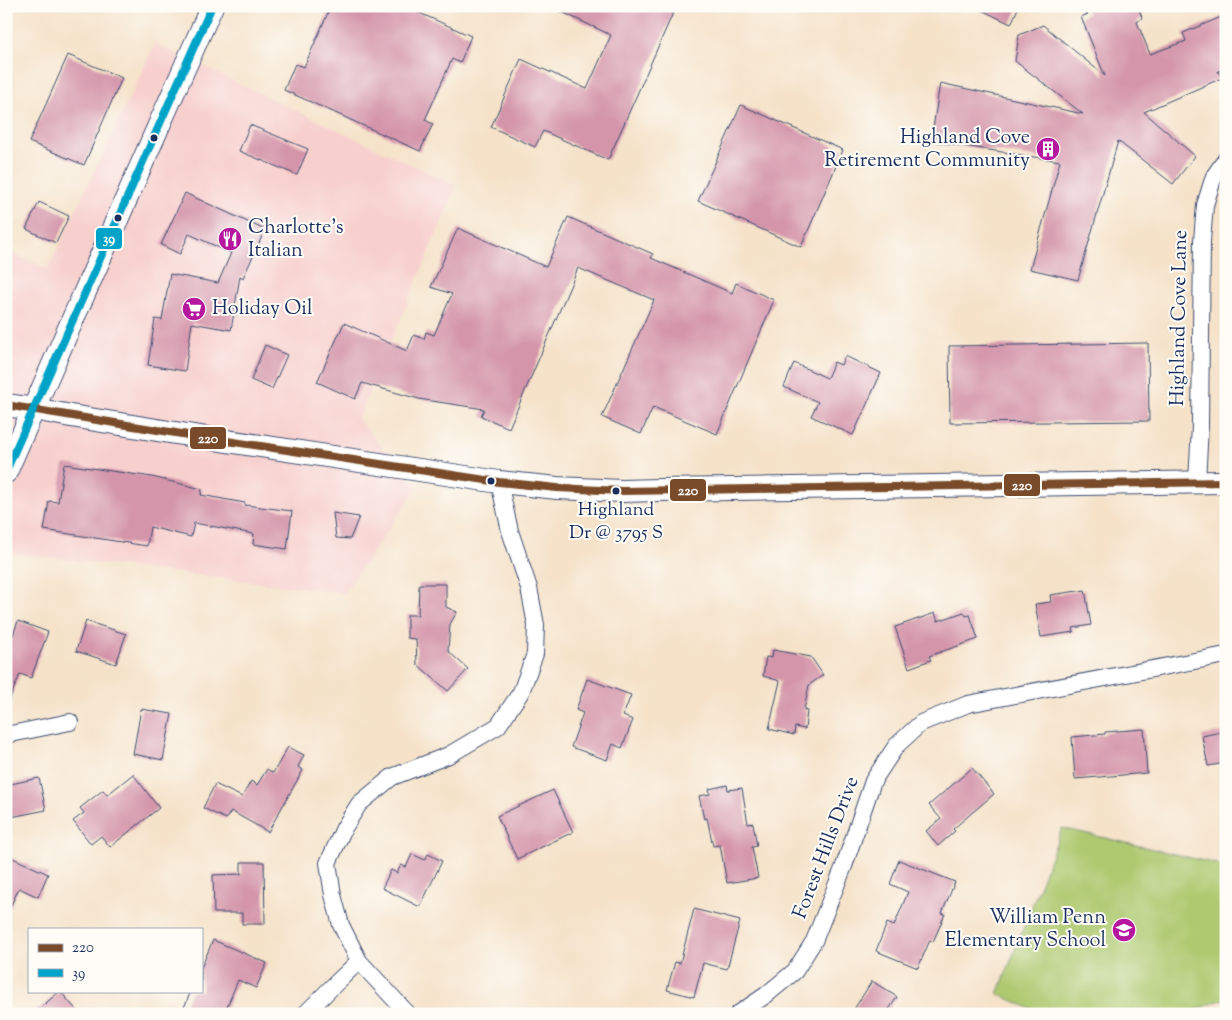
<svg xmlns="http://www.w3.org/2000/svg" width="1232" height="1020" font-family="'Sorts Mill Goudy',serif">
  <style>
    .built { fill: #f7d0ce }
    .green { fill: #aec970; stroke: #647c67 }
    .building { fill: #d495aa }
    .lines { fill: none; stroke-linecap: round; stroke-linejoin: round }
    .minor-casing { stroke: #3c4a6e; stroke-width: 18 }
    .secondary-casing { stroke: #3c4a6e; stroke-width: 24 }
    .minor { stroke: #fff; stroke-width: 16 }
    .secondary { stroke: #fff; stroke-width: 22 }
    .bus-1-casing { stroke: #fdfcf7; stroke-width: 11 }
    .bus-2-casing { stroke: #fdfcf7; stroke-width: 11 }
    .bus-1 { stroke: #7a4b2a; stroke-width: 8 }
    .bus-2 { stroke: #01a3c8; stroke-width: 8 }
    .bus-dot { fill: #1b2f5e; stroke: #fdfcf7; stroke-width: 2 }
    .labels { text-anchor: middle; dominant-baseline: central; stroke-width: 4; stroke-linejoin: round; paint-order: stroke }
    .bus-label { font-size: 19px; fill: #1b2f5e; stroke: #fdfcf7 }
    .poi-label { font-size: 20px; fill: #1b2f5e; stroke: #fdfcf7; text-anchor: end }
    .street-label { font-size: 20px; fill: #1b2f5e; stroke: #fdfcf7 }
    .line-badge { stroke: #fdfcf7; stroke-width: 2 }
    .badge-label { font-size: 14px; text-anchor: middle; font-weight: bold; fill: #fff }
  </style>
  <rect width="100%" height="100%" fill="#fdfcf7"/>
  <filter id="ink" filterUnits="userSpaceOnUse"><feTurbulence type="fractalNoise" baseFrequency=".02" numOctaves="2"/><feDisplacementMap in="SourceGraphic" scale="10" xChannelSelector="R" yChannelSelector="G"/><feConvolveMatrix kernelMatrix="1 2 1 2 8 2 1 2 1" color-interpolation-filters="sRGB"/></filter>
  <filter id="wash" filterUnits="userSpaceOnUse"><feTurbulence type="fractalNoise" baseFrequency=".0096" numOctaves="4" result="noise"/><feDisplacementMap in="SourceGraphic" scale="20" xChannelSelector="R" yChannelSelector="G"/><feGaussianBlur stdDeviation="1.12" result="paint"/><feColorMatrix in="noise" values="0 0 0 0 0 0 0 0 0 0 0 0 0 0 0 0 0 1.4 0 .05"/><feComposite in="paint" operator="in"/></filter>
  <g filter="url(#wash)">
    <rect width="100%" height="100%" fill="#f5e2c9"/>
    <polygon class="built" points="155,44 457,186 358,419 417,488 344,593 6,552 6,250 48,269"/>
    <polygon class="green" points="1062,828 1226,866 1226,998 1185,1014 1043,1014 998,994"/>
    <g id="blocks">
      <g class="building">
        <polygon points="331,6 404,6 471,36 460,63 452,59 425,120 433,124 420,151 284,90 295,64 304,67"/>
        <polygon points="549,6 658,6 673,13 608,160 543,131 535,147 491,127 521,59 587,89 611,35"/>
        <polygon points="973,6 1019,6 1011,24"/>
        <polygon points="1085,6 1138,6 1142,18 1137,22 1150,54 1186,41 1183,33 1226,15 1226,68 1218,71 1222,78 1144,112 1195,156 1173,184 1118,141 1078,280 1030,269 1060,161 931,141 940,83 1083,114 1015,61 1019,35 1043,25 1105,76 1081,17 1088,14"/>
        <polygon points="68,55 122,78 84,165 29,142"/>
        <polygon points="741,105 843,150 801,247 698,201"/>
        <polygon points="250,125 308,149 297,175 239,151"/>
        <polygon points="185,193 265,230 243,278 240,276 231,330 192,323 185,371 148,365 155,319 162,320 170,274 218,283 231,253 189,234 180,254 161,245"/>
        <polygon points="39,202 69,216 56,243 26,229"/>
        <polygon points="568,217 653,254 651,258 732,293 736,283 774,300 717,434 653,407 641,434 602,417 654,300 578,268 509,428 481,416 484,409 419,399 362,383 355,399 317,382 344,323 407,351 414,335 424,339 426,332 434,335 452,294 431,287 458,228 546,267"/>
        <polygon points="1148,343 1149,421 950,423 949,346"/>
        <polygon points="265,345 287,355 272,389 251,380"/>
        <polygon points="845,356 881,373 853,435 811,416 818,402 784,387 794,363 827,378 834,362 841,365"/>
        <polygon points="64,464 152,477 202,489 201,495 245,503 245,505 292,511 287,549 253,544 254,534 194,523 191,537 150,527 147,546 44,530 49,501 58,502"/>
        <polygon points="333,513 359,517 350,539 336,538"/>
        <polygon points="419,584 446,584 446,607 457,612 450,624 448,651 468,669 448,691 417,664 416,639 407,638 407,615 418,615"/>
        <polygon points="1085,590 1091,625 1073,628 1074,632 1041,637 1035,604 1051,602 1050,595"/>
        <polygon points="964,612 966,616 970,615 978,639 929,656 931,660 909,668 895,627 935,613 938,621"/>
        <polygon points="18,621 48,632 31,678 20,674 7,706 6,706 6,633 13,635"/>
        <polygon points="86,621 126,634 116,664 76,651"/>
        <polygon points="773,650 811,657 823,675 809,685 804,710 807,711 805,729 795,727 794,735 769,729 780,681 763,676 766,657 772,658"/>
        <polygon points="587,679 631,695 623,716 633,720 622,748 613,744 607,760 571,747 583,713 576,710"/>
        <polygon points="141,709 172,714 163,760 133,754"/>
        <polygon points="1144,729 1147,773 1075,779 1072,737 1105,734 1105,732"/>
        <polygon points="1226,731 1226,763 1208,766 1202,736"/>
        <polygon points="288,747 304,755 298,767 303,770 268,832 231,811 226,819 203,808 215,784 242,797 251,781 257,785 267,769 273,773"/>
        <polygon points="972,768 994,794 953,829 955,831 938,846 926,831 941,819 929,805"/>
        <polygon points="133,774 159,808 110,847 101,836 91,844 73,821 84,813 80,808 103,790 107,795"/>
        <polygon points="39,778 46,810 6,818 6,785"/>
        <polygon points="727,785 728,790 742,788 748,824 753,823 757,846 752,847 758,878 727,883 720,845 713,846 707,818 704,819 699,796 710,794 709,789"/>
        <polygon points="553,790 573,832 517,859 497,816"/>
        <polygon points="412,854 425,860 428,854 442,861 420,907 382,888 391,870 397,873 401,865 406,867"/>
        <polygon points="6,855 48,874 38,897 19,888 6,916"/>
        <polygon points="899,860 955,882 942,913 945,914 933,942 930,940 918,968 876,951 887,923 894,926 908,892 890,884"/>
        <polygon points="241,862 264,862 265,924 242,924 242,913 214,913 213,875 241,874"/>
        <polygon points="694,909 740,921 727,969 703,963 694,997 667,990 675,962 680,963"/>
        <polygon points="213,940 267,963 256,988 238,980 224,1014 193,1014 183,1010 191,991 201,991 201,968"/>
        <polygon points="872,981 897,997 886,1014 851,1014"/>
        <polygon points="60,991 80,1014 33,1014"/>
      </g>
    </g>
  </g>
  <g filter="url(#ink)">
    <use href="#blocks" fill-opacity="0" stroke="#3c4a6e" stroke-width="1"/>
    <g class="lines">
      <g class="minor-casing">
        <g id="minor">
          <polyline points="1197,482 1200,426 1202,241 1205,205 1214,176 1226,159"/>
          <polyline points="6,735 70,722"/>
          <polyline points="305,1014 334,985 359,961"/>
          <polyline points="408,1014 359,961 341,925 333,895 328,863 344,828 359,804 392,777 449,755 498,726 521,692 535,654 536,625 529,588 510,531 499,482"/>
          <polyline points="738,1014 766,995 795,971 814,941 844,866 873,781 896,746 921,723 968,704 1226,655"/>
        </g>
      </g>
      <g class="secondary-casing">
        <g id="secondary">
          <polyline points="6,405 34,409 71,416 194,436 499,482 557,488 622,491 658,490 1226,482"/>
          <polyline points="6,472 76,312 212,6"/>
        </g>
      </g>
      <use href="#minor" class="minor"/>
      <use href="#secondary" class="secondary"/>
      <g class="bus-1-casing">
        <polyline id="bus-1" points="6,405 194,436 499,482 557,488 622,491 1226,482"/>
      </g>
      <g class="bus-2-casing">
        <polyline id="bus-2" points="6,471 212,6"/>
      </g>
      <use href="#bus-1" class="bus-1"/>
      <use href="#bus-2" class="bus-2"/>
    </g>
  </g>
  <defs>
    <g id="building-disc" transform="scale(1.25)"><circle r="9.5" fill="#b5179e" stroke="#fdfcf7"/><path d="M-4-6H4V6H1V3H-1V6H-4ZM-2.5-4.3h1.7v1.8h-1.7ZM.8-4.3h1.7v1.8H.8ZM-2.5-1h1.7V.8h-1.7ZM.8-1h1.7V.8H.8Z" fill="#fff"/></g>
    <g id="restaurant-disc" transform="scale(1.25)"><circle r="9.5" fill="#b5179e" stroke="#fdfcf7"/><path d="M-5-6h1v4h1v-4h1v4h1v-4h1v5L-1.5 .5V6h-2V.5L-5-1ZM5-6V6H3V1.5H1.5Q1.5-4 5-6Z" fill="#fff"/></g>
    <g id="supermarket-disc" transform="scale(1.25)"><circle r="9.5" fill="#b5179e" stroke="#fdfcf7"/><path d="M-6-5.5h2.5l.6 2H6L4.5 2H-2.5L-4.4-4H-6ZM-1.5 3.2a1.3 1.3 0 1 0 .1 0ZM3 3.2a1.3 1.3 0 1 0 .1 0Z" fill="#fff"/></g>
    <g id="school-disc" transform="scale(1.25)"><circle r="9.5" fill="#b5179e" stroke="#fdfcf7"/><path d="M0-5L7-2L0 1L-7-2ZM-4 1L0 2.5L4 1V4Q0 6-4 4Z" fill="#fff"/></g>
  </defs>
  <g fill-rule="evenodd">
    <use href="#building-disc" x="1048" y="149"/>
    <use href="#restaurant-disc" x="230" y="239"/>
    <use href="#supermarket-disc" x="194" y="309"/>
    <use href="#school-disc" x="1124" y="930"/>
  </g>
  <g class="bus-dot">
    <circle cx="154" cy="138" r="4.5"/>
    <circle cx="118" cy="218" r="4.5"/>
    <circle cx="491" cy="481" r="4.5"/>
    <circle cx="616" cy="491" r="4.5"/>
  </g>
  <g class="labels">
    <g class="bus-label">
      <text x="616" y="510">Highland<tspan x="616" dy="23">Dr @ 3795 S</tspan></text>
    </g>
    <g class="poi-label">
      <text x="1030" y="138">Highland Cove<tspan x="1030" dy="23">Retirement Community</tspan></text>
      <text x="248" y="228" text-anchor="start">Charlotte's<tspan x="248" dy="23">Italian</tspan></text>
      <text x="212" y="309" text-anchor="start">Holiday Oil</text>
      <text x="1106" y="918">William Penn<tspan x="1106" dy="23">Elementary School</tspan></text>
    </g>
    <g class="street-label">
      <text transform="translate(1180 318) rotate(-89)">Highland Cove Lane</text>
      <text transform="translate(827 848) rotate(-69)">Forest Hills Drive</text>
    </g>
  </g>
  <g class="line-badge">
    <rect x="95" y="227" width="28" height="23" rx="5" fill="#01a3c8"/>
    <rect x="189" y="426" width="38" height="24" rx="5" fill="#7a4b2a"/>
    <rect x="1003" y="473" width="38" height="24" rx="5" fill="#7a4b2a"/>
    <rect x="669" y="478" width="38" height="24" rx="5" fill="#7a4b2a"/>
  </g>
  <g class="badge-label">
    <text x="109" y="243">39</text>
    <text x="208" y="443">220</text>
    <text x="1022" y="490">220</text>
    <text x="688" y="495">220</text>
  </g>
  <rect width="1232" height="1020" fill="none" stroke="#fdfcf7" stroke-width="25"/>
  <rect x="28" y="928" width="175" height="65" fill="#fdfcf7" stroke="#a3aaba"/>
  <rect x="38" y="944" width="25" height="8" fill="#7a4b2a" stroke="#a3aaba"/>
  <text x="72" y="952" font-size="15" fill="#1b2f5e">220</text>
  <rect x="38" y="969" width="25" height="8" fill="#01a3c8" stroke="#a3aaba"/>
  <text x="72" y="978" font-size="15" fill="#1b2f5e">39</text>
</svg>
